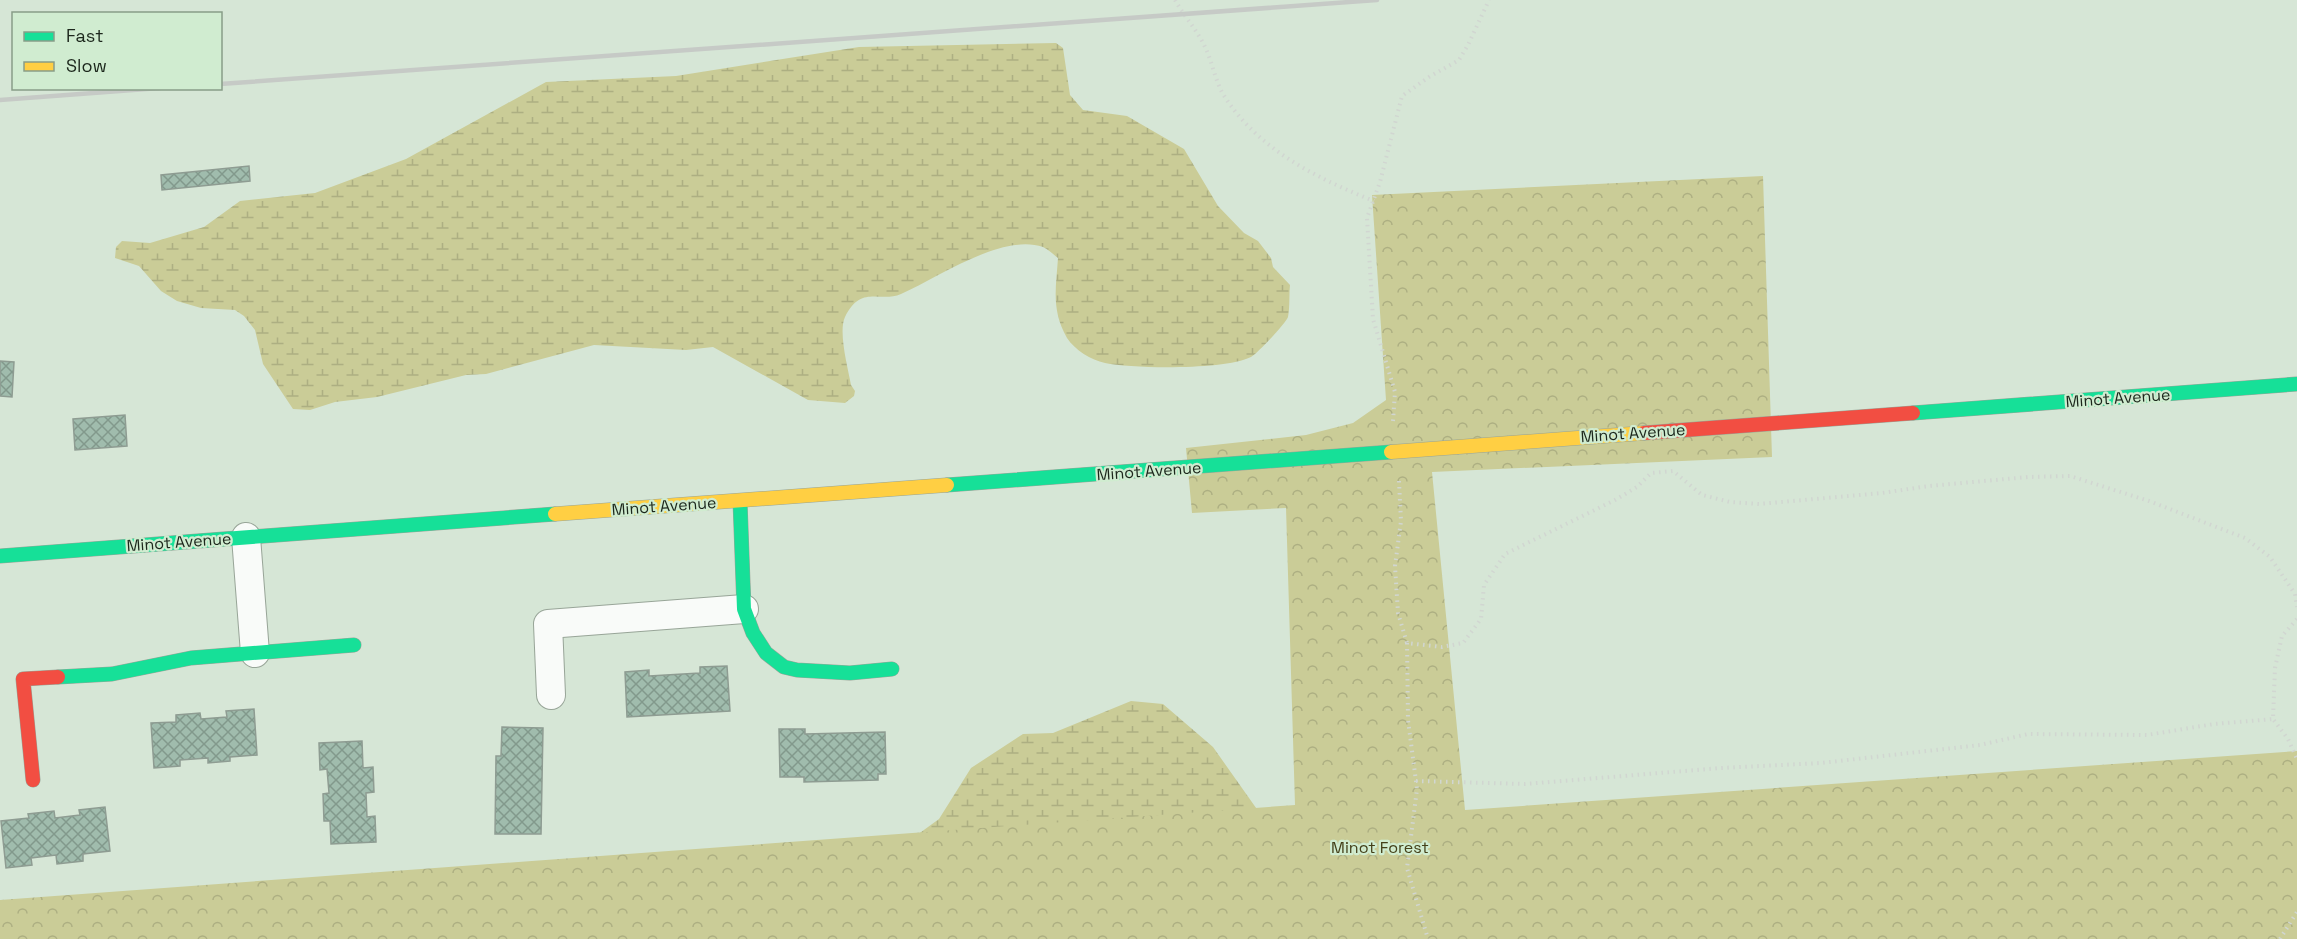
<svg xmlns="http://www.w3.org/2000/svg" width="2297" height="939" font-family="'Space Grotesk',sans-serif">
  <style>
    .wetland { fill: url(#wetland-marsh) }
    .park { fill: url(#park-crowns) }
    .building { fill: url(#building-cross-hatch); stroke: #8e9c92; stroke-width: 1.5 }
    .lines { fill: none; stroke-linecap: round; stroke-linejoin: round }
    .street-casing { stroke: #98a598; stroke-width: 30 }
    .fast-casing { stroke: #98a598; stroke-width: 15 }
    .slow-casing { stroke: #98a598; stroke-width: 15 }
    .jam-casing { stroke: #98a598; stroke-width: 15 }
    .path { stroke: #d1d6d1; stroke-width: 4; stroke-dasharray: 1.5 4.5; stroke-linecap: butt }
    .street { stroke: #f9fbf9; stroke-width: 28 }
    .fast { stroke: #16e098; stroke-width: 14 }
    .slow { stroke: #ffcf43; stroke-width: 14 }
    .jam { stroke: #f24e42; stroke-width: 14 }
    .rail { stroke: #c6cac6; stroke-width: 4.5 }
    .labels { text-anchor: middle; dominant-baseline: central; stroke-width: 4.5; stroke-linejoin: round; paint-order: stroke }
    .street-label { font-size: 16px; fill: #1c271c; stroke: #d0ecd0 }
    .park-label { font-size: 16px; fill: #444019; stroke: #d0ecd0 }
  </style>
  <defs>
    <pattern id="wetland-marsh" width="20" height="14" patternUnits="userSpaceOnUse" patternTransform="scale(1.5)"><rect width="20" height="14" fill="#cacc97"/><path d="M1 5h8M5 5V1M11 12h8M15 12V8" fill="none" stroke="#adaf82"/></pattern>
    <pattern id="park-crowns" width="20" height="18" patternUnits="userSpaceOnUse" patternTransform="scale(1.5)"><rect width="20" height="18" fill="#cacc97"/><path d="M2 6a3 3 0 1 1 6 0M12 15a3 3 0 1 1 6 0" fill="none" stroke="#adaf82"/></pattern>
    <pattern id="building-cross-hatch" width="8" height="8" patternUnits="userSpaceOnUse" patternTransform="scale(1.5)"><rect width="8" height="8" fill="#a0bcad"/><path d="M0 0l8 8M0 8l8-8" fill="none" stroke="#82998c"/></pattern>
  </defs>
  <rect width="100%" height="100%" fill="#d6e6d6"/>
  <g class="wetland">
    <path d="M1056,43L1063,48L1070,95L1083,110L1127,116L1184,149L1218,206L1244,233L1258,241L1271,258L1273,267L1290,285C1289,295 1290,307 1288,317C1286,323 1257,354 1251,357C1225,370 1134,369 1105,363C1091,360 1075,350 1067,338C1051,310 1056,288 1058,258C1054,255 1048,249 1043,247C1001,233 938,278 901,294C880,303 861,284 845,317C838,332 848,368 851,385L855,391L854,396L845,403L808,400L713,347L686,350L594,345L486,374L466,375L377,397L335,402L310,410L293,409L263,364L255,330L244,316L235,310L201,308L177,301L161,291L139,266L115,258L116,247L122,241L150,243L204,227L240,201L315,193L406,159L546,82L676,76L859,47Z"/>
    <polygon points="1131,701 1163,704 1213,747 1273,832 1360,939 846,939 906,843 939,819 971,768 1023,734 1053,733"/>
  </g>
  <polygon class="park" points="1763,176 1772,457 1432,472 1465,810 2297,751 2297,939 0,939 0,900 1295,805 1286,508 1192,513 1186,448 1306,435 1353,423 1386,400 1372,195"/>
  <g class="building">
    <polygon points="249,166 250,181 162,190 161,175"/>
    <polygon points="0,361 14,362 12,397 0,396"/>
    <polygon points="125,415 127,446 75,450 73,419"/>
    <polygon points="727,666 730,711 627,717 625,672 649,670 649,676 700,673 700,667"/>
    <polygon points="254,709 257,755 230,757 230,761 208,763 208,758 180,760 180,766 154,768 151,723 176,722 176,715 200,713 201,719 227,717 226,711"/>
    <polygon points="502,727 543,728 541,834 495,834 496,756 501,756"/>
    <polygon points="779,729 805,729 805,734 885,732 886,774 878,774 878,780 804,782 804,777 780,777"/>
    <polygon points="362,741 363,768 373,767 374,792 366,793 367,817 375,816 376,842 331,844 330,821 324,821 323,794 329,793 327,769 320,770 319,743"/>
    <polygon points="105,807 110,851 83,854 83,861 57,864 56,855 31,858 32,865 6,868 1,821 29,818 28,814 54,811 55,818 80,815 79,810"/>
  </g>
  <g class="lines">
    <g class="street-casing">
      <g id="street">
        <polyline points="246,537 255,653"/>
        <polyline points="551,695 548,624 744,609"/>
      </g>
    </g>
    <g class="fast-casing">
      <g id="fast">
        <polyline points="1913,413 2297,384"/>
        <polyline points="947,485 1391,452"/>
        <polyline points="740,501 744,609 753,633 766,653 784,667 797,670 850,673 892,669"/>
        <polyline points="0,556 555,514"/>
        <polyline points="58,677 112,674 191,658 354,645"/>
      </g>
    </g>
    <g class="slow-casing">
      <g id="slow">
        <polyline points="1391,452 1644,433"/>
        <polyline points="555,514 947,485"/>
      </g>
    </g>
    <g class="jam-casing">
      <g id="jam">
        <polyline points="1644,433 1913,413"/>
        <polyline points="33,780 23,679 58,677"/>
      </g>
    </g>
    <g class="path">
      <path d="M1175,0C1184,16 1197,30 1205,47C1212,61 1215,80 1223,94C1257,149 1316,178 1374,201"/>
      <polyline points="1393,421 1395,392 1373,319 1367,218 1380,182 1402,96 1429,77 1459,60 1468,45 1489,0"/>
      <polyline points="1399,481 1401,521 1395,566 1398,613 1407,643 1442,647 1463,643 1481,619 1484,585 1505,554 1615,500 1637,487 1651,473 1673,471 1702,495 1730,502 1759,504 1882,493 1929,486 2028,477 2070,476 2149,501 2245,538 2270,557 2295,594 2297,607"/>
      <polyline points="2297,619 2282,636 2275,668 2273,719 2288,739 2297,759"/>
      <polyline points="1407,643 1408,720 1417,789 1407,868 1428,939"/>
      <polyline points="1416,781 1525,784 1721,768 1821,763 1980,745 2028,734 2147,735 2214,724 2273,719"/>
      <polyline points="2280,939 2297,912"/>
    </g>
    <use href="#street" class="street"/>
    <use href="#fast" class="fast"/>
    <use href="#slow" class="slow"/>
    <use href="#jam" class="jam"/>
    <g class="rail">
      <polyline points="220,84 1377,0"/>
      <polyline points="0,100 160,88"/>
    </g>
  </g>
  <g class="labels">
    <g class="street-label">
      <text transform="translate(2118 398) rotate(-4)">Minot Avenue</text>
      <text transform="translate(1633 433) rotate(-4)">Minot Avenue</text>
      <text transform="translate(1149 471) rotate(-4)">Minot Avenue</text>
      <text transform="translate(664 506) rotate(-4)">Minot Avenue</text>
      <text transform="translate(179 542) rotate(-4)">Minot Avenue</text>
    </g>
    <g class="park-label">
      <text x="1380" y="847">Minot Forest</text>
    </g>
  </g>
  <rect x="12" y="12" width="210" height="78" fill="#d0ecd0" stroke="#889d88" stroke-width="1.5"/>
  <rect x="24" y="32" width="30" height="9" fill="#16e098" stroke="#889d88" stroke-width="1.5"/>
  <text x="66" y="42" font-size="18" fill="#1c271c">Fast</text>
  <rect x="24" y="62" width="30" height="9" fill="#ffcf43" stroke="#889d88" stroke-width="1.5"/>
  <text x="66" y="72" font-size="18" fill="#1c271c">Slow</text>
</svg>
